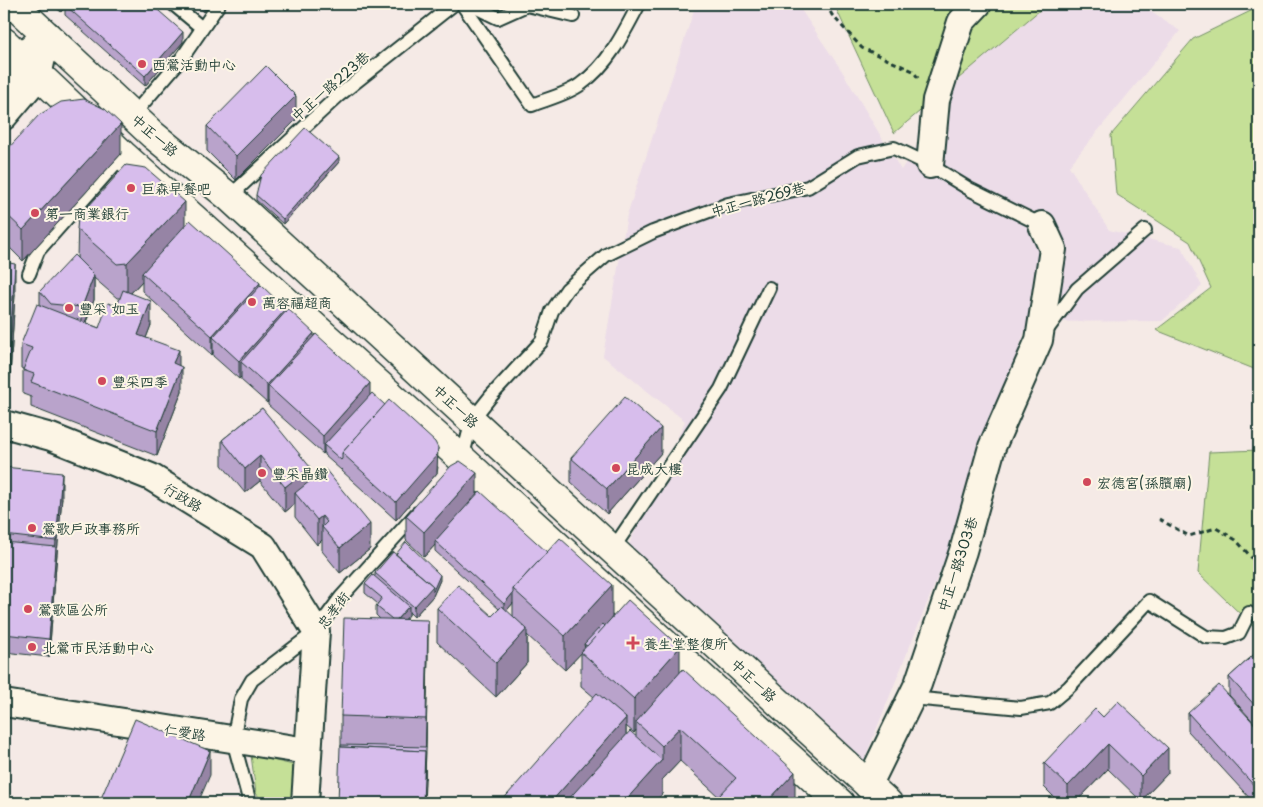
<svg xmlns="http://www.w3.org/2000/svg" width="1263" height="807" font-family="'Playpen Sans','LXGW WenKai TC',sans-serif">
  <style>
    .built { fill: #ecdce8 }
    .green { fill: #c5e097; stroke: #728e66 }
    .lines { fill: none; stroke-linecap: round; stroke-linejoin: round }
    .lane-casing { stroke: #1f3d34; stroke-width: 16 }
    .street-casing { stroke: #1f3d34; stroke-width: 30 }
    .secondary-casing { stroke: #1f3d34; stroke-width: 31 }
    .path { stroke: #1f3d34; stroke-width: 3; stroke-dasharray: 5 4; stroke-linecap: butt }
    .lane { stroke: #fcf5e5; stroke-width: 12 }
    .street { stroke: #fcf5e5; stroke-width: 26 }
    .secondary { stroke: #fcf5e5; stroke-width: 28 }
    .wall { fill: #b9a3cb; stroke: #1f3d34; fill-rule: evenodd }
    .shaded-wall { fill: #9684a5; stroke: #1f3d34 }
    .building { fill: #d7bdec; stroke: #1f3d34 }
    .poi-dot { fill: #d1495b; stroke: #fcf5e5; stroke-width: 2 }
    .labels { text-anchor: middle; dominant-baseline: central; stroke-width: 4; stroke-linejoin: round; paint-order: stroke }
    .poi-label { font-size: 14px; fill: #1f3d34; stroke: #fcf5e5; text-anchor: start }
    .street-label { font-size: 14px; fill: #1f3d34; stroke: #fcf5e5 }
  </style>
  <rect width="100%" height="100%" fill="#f5eae6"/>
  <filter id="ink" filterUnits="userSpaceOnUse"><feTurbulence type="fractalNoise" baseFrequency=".02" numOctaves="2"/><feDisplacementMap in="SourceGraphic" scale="10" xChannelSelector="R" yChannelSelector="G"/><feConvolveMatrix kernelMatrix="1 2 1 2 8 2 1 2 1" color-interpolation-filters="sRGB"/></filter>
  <g filter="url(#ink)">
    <polygon class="built" points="696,4 797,4 842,71 901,170 994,27 1022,4 1139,4 1180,31 1069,166 1109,230 1181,247 1202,286 1162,321 1028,322 961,519 864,760 627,549 685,421 603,356 627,215"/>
    <g class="green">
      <polygon points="834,4 1047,4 894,133"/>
      <polygon points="1259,7 1259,371 1156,330 1211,288 1190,242 1116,194 1111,135 1193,39"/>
      <polygon points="1259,450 1259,632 1198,573 1209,452"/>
      <polygon points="251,755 293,765 293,803 263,803 256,793"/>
    </g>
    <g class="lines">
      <g class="lane-casing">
        <g id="lane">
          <polyline points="173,4 202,28"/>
          <path d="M462,4L532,105C547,99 568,94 581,84C608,65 624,33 639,4"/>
          <polyline points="469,4 498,18 527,5 573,16"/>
          <polyline points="132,116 182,58 219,4"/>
          <polyline points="229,197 338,96 454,4"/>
          <polyline points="29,274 38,251 123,155"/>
          <polyline points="1047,330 1077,289 1145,230"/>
          <polyline points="462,459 472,420 491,396 542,341 552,311 567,289 606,255 653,232 728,204 808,187 858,156 894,148 930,165 971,190 1042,225"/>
          <polyline points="612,550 721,389 769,288"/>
          <polyline points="911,698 1021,708 1050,703 1069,687 1149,601 1206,637 1226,638 1239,633 1249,613"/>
          <polyline points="250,803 233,740 241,699 252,680 316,631 341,597 417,513"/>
        </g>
      </g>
      <g class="street-casing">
        <g id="street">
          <polyline points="4,116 38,76 47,35"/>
          <polyline points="930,165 936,100 961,22 978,4"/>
          <polyline points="4,424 51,437 151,477 263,546 316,631 305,803"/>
          <polyline points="4,703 307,751"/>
          <polyline points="868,786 918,684 963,551 992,447 1039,340 1053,249 1042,225"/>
        </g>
      </g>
      <g class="secondary-casing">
        <g id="secondary">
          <polyline points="13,4 153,135 229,197 888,803"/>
          <polyline points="4,42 123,155 462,459 840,803"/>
          <path d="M4,80C16,70 23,57 35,46"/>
        </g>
      </g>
      <g class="path">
        <polyline points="826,4 832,15 862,48 913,71 918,78"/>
        <polyline points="1159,519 1189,536 1216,528 1236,540 1259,566"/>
      </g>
      <use href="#lane" class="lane"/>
      <use href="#street" class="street"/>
      <use href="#secondary" class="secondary"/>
    </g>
    <g class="wall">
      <polygon points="52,4 151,4 183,42 145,86 65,15 65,7 61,12"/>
      <polygon points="195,4 210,4 204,12"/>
      <polygon points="296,120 236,180 207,151 207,126"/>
      <polygon points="4,153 121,154 23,261 4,242"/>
      <polygon points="339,162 283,224 256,200 256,195"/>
      <path d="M78,218L185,225L260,286L314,337L370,395L438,467L437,473L396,520L342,471V469L341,470L324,455V452L323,454L268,405V401L267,403L241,380V377L239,379L213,356V352L212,355L142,291V281L131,293L151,325L146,338L179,365L182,391L157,456L31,407V397L23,394V369L21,368V344L40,305V291L77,259ZM94,278L117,298H120L117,306L99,328L86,323L94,300Z"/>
      <polygon points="4,262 15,294 9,392 4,391"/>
      <polygon points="262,408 310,480 370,549 340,573 322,551 322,540 317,545 295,517 295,504 285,512 260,481 245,493 222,465 222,440"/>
      <polygon points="661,453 607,514 571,482 571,458"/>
      <polygon points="4,467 62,497 56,565 49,657 4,652"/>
      <path d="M477,493L612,618L680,673L795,803H719V797L680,761L662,780V794L594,697L581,686V653L565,670L527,635V663L496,697L437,642V608L492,616L499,609L435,551V545L424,557L406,540V516ZM513,603V617L506,611ZM626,726L634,733L636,730V736L626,735Z"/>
      <polygon points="396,554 440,580 433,596 414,617 409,612 409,615 405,620 428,654 424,803 341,747 341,716 380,619 376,615 376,606 378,604 365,593 365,584 375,576 375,573"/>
      <polygon points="1259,650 1259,728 1229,695 1229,677"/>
      <polygon points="1188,713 1259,729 1259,803 1254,803 1188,731"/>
      <polygon points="1103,717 1168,773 1141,801 1108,769 1075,803 1060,803 1044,787 1044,763"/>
    </g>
    <g class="shaded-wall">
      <polygon points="61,4 68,4 65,5 65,7 61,12"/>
      <polygon points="204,4 210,4 204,12"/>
      <polygon points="183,32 183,42 145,86 145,76"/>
      <polygon points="296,96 296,120 236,180 236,156"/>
      <polygon points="121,124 121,154 23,261 23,230"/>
      <polygon points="339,157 339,162 283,224 283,219"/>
      <polygon points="185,202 185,236 142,273 142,281 127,297 127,263"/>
      <polygon points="15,264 15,294 9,392 9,362"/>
      <polygon points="94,275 94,300 82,331 82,307"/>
      <polygon points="260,283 260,302 213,337 213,352 212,355 212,336"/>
      <polygon points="151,301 151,325 138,359 138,335"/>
      <polygon points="286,309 286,327 241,362 241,377 239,379 239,361"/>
      <polygon points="314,333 314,351 268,386 268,401 267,403 267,385"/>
      <polygon points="179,350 179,375 173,363"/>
      <polygon points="182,367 182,391 157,456 157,431"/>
      <polygon points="370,383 370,401 324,445 324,452 323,454 323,436"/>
      <polygon points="661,428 661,453 607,514 607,489"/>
      <polygon points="438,448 437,473 396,520 396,502"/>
      <polygon points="260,456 260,481 245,493 245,469"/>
      <polygon points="310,467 310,491 295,493 295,504 285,512 285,487"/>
      <polygon points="62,473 62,497 56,565 49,657 49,639 56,541"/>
      <polygon points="477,473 477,498 435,541 435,545 424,557 424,532"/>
      <polygon points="322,516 322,540 317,545 317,520"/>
      <polygon points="370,524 370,549 340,573 340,548"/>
      <polygon points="440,575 440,580 433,596 414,617 414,607"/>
      <polygon points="612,585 612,619 587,646 584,644 585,649 565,670 565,636"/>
      <polygon points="513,593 513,603 504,614 504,604"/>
      <polygon points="409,606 409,615 395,631 395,622"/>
      <polygon points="428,620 428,654 425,784 424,803 423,803 425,751 426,747"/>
      <polygon points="527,629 527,663 496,697 496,663"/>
      <polygon points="680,647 680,681 636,722 636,730 634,733 634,699"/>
      <polygon points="626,718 626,752 580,803 550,803"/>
      <polygon points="680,727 680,761 662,780 662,794 654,803 623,803 662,760 662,746"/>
      <polygon points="1108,744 1108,769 1075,803 1068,803 1068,786"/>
      <polygon points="1168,748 1168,773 1141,801 1141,776"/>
      <polygon points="210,751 210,775 198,803 188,803"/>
      <polygon points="795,772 795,803 766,803"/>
    </g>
    <g class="building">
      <polygon points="66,4 151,4 183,32 145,76 65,5"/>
      <polygon points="266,66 296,96 236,156 207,126"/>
      <polygon points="84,99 105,109 121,124 23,230 4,212 4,153 39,115 61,102"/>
      <polygon points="305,128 339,157 283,219 256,195 261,175"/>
      <polygon points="126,165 146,168 185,202 127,263 117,264 77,229 78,218"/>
      <polygon points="190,220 260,283 212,336 142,273"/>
      <polygon points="74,255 94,275 82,307 51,304 40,291"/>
      <polygon points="4,262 15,264 9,362 4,361"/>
      <polygon points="261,285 286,309 239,361 213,337"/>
      <polygon points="123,290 151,301 138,335 179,350 173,363 182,367 157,431 31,382 34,374 23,370 32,348 21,344 37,304 99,328 108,303 117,306"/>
      <polygon points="288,309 314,333 267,385 241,362"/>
      <polygon points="316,334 370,383 323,436 268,386"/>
      <polygon points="372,393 385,405 342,453 342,459 341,460 324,445"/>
      <polygon points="625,397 661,428 607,489 571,458"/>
      <polygon points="389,400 435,442 438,448 437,455 396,502 342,453"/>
      <polygon points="262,408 310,467 285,487 260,456 245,469 222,440"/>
      <polygon points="460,461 477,473 424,532 406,516 451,466"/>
      <polygon points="4,467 62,473 56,541 4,535"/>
      <polygon points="325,469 370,524 340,548 322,527 327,522 322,516 317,520 295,493"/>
      <polygon points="480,491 547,552 513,589 513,593 504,604 435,541"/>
      <polygon points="560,538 612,585 565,636 513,589"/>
      <polygon points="4,542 56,547 49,639 4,634"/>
      <polygon points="406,542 440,575 433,591 433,586 396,554"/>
      <polygon points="393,552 433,586 414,607 375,573"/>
      <polygon points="373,575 409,606 397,619 392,619 376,606 382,598 365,584"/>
      <polygon points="458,585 492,616 502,606 527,629 496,663 437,608"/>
      <polygon points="628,600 680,647 634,699 581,652"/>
      <polygon points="344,618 428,620 426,719 341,716"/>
      <polygon points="603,624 605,626 587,646 584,644"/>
      <polygon points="1259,650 1259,710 1229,677"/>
      <polygon points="683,669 795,772 766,803 727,803 719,796 736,778 680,727 662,746 636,722"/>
      <polygon points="1219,685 1259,729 1259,791 1188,713"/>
      <polygon points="597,693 626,718 550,803 500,803"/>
      <polygon points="1118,701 1168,748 1141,776 1108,744 1068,786 1044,763 1095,709 1103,717"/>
      <polygon points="135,719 210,751 188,803 99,803"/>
      <polygon points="630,731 662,760 623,803 565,803"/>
      <polygon points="341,745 426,747 425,779 425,751 341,747"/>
      <polygon points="340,747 425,751 423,803 338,803"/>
    </g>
  </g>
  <g class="poi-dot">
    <circle cx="142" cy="64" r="5"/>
    <circle cx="131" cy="188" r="5"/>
    <circle cx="35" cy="213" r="5"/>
    <circle cx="252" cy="302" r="5"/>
    <circle cx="69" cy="308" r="5"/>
    <circle cx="102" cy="381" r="5"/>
    <circle cx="616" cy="468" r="5"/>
    <circle cx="262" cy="473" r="5"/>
    <circle cx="1087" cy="482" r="5"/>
    <circle cx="32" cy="528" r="5"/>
    <circle cx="28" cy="609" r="5"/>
    <path d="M630.5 635.5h5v5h5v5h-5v5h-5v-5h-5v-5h5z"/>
    <circle cx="32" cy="647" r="5"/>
  </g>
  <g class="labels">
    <g class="poi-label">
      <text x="152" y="64">西鶯活動中心</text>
      <text x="141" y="188">巨森早餐吧</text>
      <text x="45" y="213">第一商業銀行</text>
      <text x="262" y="302">萬容福超商</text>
      <text x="79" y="308">豐采 如玉</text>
      <text x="112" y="381">豐采四季</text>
      <text x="626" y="468">昆成大樓</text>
      <text x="272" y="473">豐采晶鑽</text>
      <text x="1097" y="482">宏德宮(孫臏廟)</text>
      <text x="42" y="528">鶯歌戶政事務所</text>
      <text x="38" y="609">鶯歌區公所</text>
      <text x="644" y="643">養生堂整復所</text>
      <text x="42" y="647">北鶯市民活動中心</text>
    </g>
    <g class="street-label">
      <text transform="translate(330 86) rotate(-41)">中正一路223巷</text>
      <text transform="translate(155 135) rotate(41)">中正一路</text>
      <text transform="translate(758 199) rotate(-15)">中正一路269巷</text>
      <text transform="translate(456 406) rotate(43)">中正一路</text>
      <text transform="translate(183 497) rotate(31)">行政路</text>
      <text transform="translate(957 564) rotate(-72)">中正一路303巷</text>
      <text transform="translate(333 610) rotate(-52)">忠孝街</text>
      <text transform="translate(754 680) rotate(43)">中正一路</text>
      <text transform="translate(185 732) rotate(9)">仁愛路</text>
    </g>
  </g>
  <rect width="1263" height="807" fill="none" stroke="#fcf5e5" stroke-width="20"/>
  <rect x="10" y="10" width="1243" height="787" fill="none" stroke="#1f3d34" stroke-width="2" filter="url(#ink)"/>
</svg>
